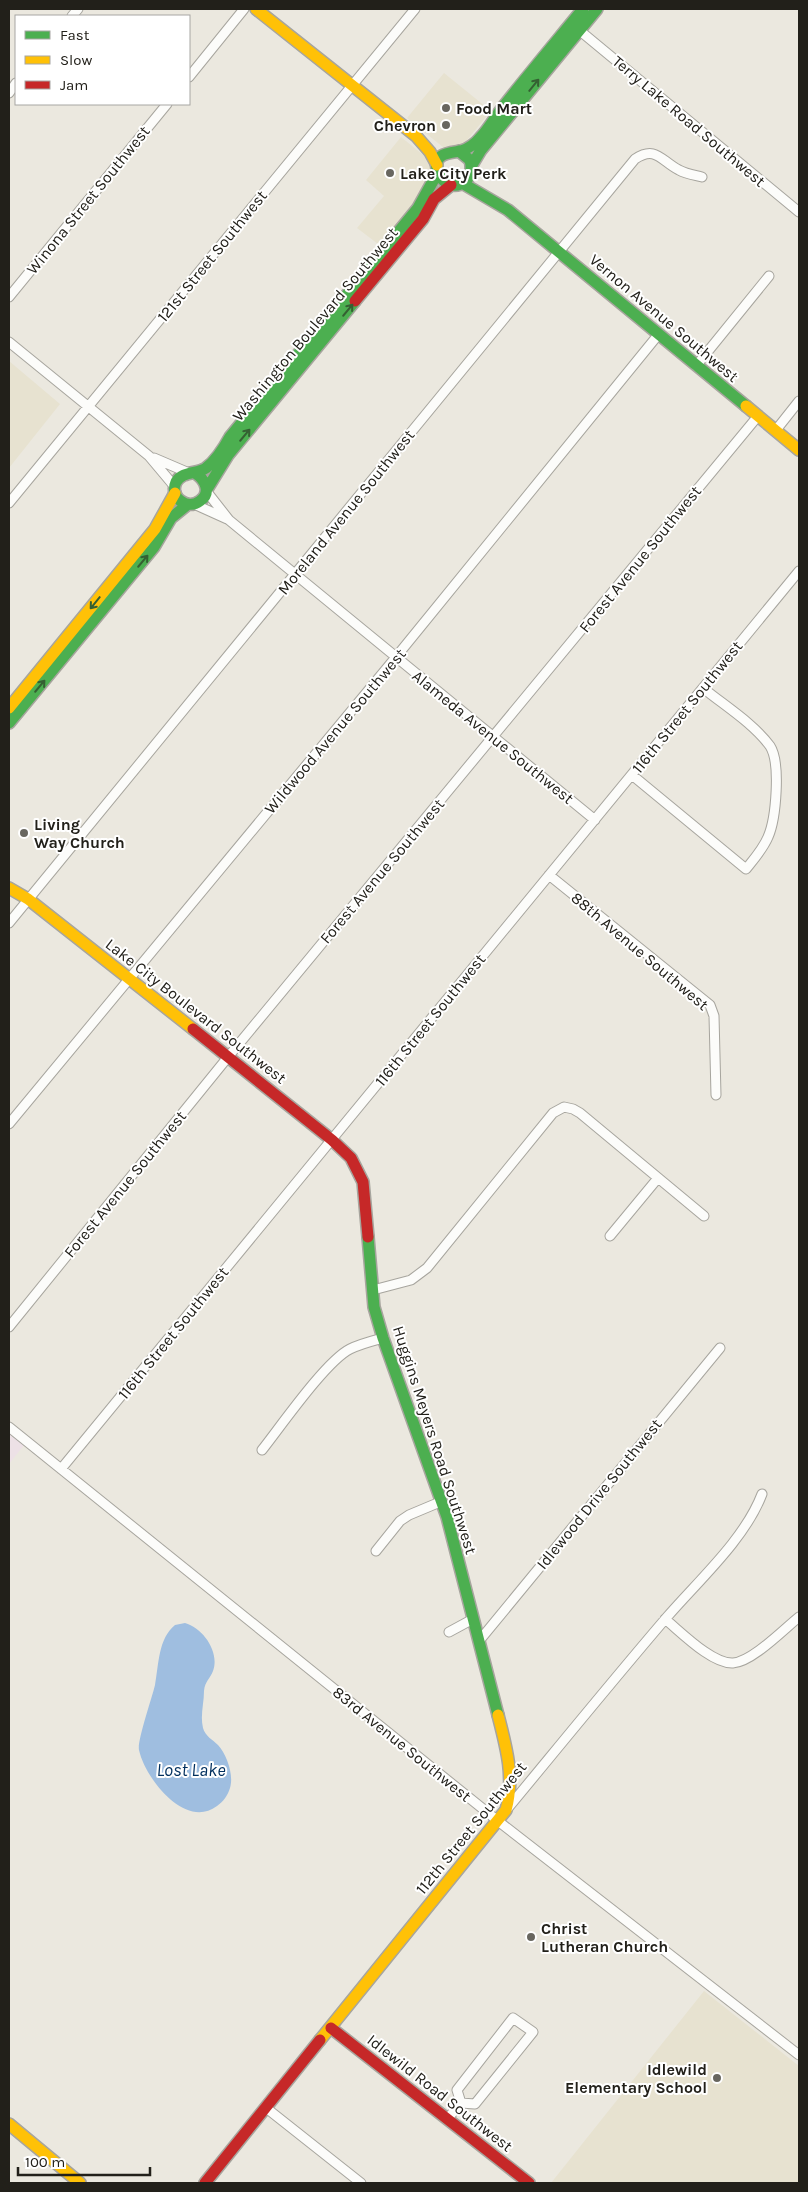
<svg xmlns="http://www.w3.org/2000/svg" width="808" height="2192" font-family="Karla,sans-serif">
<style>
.built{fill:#e7e2d0}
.industrial{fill:#ede1e6}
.water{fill:#9fbee0}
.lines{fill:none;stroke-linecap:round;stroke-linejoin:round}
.street-casing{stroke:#a7a59e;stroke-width:11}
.fast-casing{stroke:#a7a59e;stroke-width:14}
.slow-casing{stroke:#a7a59e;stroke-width:14}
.jam-casing{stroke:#a7a59e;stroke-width:14}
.street{stroke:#fcfcfa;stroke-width:9}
.fast{stroke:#4caf50;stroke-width:11}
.slow{stroke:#ffc107;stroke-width:11}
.jam{stroke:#c62828;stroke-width:11}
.oneway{stroke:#356032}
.poi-dot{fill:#68665f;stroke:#fff;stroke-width:2}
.labels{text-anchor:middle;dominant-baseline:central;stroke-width:4;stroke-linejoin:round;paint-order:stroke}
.poi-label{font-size:16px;font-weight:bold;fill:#22201a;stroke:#fff;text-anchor:start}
.street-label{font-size:16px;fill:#22201a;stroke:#fff}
.water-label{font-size:18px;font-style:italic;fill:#002f5e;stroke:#fff}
</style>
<rect width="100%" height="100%" fill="#ebe8df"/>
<path class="built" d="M444,73L491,111L454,156L407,118Z
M401,137L437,166L436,179L382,247L357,228L384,196L366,180Z
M9,361L60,404L9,468Z
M704,1991L799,2066V2183H551Z"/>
<path class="industrial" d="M9,1431L25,1444L9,1464Z"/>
<path class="water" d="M185,1623C203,1628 220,1652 213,1671C210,1679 205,1681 204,1691C204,1704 200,1715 203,1728C205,1736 213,1740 218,1745C227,1755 234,1775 230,1788C228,1795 223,1802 217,1806C185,1830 145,1778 139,1750C137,1741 152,1698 155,1685C159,1664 158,1639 175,1625Z"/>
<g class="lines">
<g class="street-casing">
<path id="street" d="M72,16L78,9
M579,30L799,212
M189,77L244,9
M9,93L16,83
M9,297L167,104
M9,342L149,456L175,487
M696,366L769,276
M776,430L799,401
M154,458L189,473
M207,492L229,520L595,820
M9,503L415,9
M196,505L227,519
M632,775L746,869C754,859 763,849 768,837C776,819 781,763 770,746C753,723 725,706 703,688
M549,875L710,1005L714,1016L716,1095
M9,923L635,159C656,145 661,161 679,170C686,174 694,175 702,177
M9,1124L396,657L658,335
M610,1236L658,1178
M373,1290L411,1280L427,1268L553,1113L564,1107L573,1109L580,1113L704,1216
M9,1327L228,1057L758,416
M9,1427L498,1821L799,2055
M262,1450C281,1426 326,1361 350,1349C360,1344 372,1341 383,1338
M61,1469L799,571
M376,1551L400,1521L409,1515L440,1502
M665,1619C681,1632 712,1664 733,1663C752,1662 784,1629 799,1617
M449,1632L473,1619
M479,1641L720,1348
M508,1808C561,1744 613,1680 667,1617C698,1581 745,1539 762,1494
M265,2107L361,2183
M448,2118L461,2103L475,2104L533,2032L513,2018L457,2090L461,2103"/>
</g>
<g class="fast-casing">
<path id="fast" d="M459,151L470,160C477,186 447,195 438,172C431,153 450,153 461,151C468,149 476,143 480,138C489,129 495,117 503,107C529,74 556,42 583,9
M472,165L481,150L597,9
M462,183L508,210L746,406
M195,473C205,479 212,493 200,501C187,511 169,497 176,482C182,471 197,474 206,468C217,460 224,448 230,437L418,208L438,172
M207,489L228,455L355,301
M9,723L154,547L171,518L187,505
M368,1237L374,1307L383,1338L447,1517L498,1715"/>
</g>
<g class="slow-casing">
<path id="slow" d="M256,9L416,136L430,152L437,165
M746,406L799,450
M9,708L155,529L175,493
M9,888L28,899L193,1029
M320,2040L506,1810C515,1778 506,1746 498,1715
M9,2124L80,2183"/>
</g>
<g class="jam-casing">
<path id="jam" d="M355,301L423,219L434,199L451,185
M193,1029L332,1140L351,1158L363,1182L368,1237
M331,2028L529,2183
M205,2183L320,2040"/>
</g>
<use href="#street" class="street"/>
<use href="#fast" class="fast"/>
<use href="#slow" class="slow"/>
<use href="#jam" class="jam"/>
</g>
<defs><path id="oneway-shaft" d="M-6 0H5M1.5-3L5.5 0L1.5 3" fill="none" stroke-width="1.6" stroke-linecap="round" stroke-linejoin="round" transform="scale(1.25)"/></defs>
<g class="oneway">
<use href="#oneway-shaft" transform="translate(534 85) rotate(-51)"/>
<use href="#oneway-shaft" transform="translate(348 310) rotate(-50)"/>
<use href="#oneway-shaft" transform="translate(245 435) rotate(-50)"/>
<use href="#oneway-shaft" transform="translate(143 561) rotate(-50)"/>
<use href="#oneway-shaft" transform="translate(95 603) rotate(129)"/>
<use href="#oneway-shaft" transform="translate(40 686) rotate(-50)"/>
</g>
<g class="poi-dot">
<circle cx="446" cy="108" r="5"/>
<circle cx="446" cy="125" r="5"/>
<circle cx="390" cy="173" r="5"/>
<circle cx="24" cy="833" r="5"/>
<circle cx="531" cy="1937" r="5"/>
<circle cx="717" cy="2078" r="5"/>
</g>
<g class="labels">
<g class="poi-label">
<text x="456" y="108">Food Mart</text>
<text x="436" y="125" text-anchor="end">Chevron</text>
<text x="400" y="173">Lake City Perk</text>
<text x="34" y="824">Living<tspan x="34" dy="18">Way Church</tspan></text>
<text x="541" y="1928">Christ<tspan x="541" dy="18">Lutheran Church</tspan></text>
<text x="707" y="2069" text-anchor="end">Idlewild<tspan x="707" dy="18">Elementary School</tspan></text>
</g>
<g class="street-label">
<text transform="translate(689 121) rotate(40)">Terry Lake Road Southwest</text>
<text transform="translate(88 200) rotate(-51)">Winona Street Southwest</text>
<text transform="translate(212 256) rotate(-51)">121st Street Southwest</text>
<text transform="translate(664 318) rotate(40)">Vernon Avenue Southwest</text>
<text transform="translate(315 324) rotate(-50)">Washington Boulevard Southwest</text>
<text transform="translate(346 512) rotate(-51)">Moreland Avenue Southwest</text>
<text transform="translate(640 559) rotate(-51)">Forest Avenue Southwest</text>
<text transform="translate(687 707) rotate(-51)">116th Street Southwest</text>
<text transform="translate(335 731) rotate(-50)">Wildwood Avenue Southwest</text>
<text transform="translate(493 737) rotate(39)">Alameda Avenue Southwest</text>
<text transform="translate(382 871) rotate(-50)">Forest Avenue Southwest</text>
<text transform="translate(640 951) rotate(40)">88th Avenue Southwest</text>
<text transform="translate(196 1011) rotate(38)">Lake City Boulevard Southwest</text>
<text transform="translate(430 1020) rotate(-51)">116th Street Southwest</text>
<text transform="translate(125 1184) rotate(-51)">Forest Avenue Southwest</text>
<text transform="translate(173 1333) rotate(-51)">116th Street Southwest</text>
<text transform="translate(435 1440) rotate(72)">Huggins Meyers Road Southwest</text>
<text transform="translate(599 1494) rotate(-51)">Idlewood Drive Southwest</text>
<text transform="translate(402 1744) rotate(39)">83rd Avenue Southwest</text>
<text transform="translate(471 1828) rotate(-51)">112th Street Southwest</text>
<text transform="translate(440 2093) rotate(38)">Idlewild Road Southwest</text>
</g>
<g class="water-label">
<text x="191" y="1770">Lost Lake</text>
</g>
</g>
<rect width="808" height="2192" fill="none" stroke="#22201a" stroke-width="20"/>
<rect x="15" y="15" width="175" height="90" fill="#ffffff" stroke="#a7a6a3"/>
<rect x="25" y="31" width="25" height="8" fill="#4caf50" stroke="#a7a6a3"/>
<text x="60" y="40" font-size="15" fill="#22201a">Fast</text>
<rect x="25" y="56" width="25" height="8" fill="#ffc107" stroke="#a7a6a3"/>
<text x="60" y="65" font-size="15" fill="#22201a">Slow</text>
<rect x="25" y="81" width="25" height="8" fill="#c62828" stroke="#a7a6a3"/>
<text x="60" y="90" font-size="15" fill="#22201a">Jam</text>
<path d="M18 2167v8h132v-8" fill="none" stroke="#22201a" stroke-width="2.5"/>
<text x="25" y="2167" font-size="15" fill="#22201a" stroke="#ffffff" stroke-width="4" paint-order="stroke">100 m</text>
</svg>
